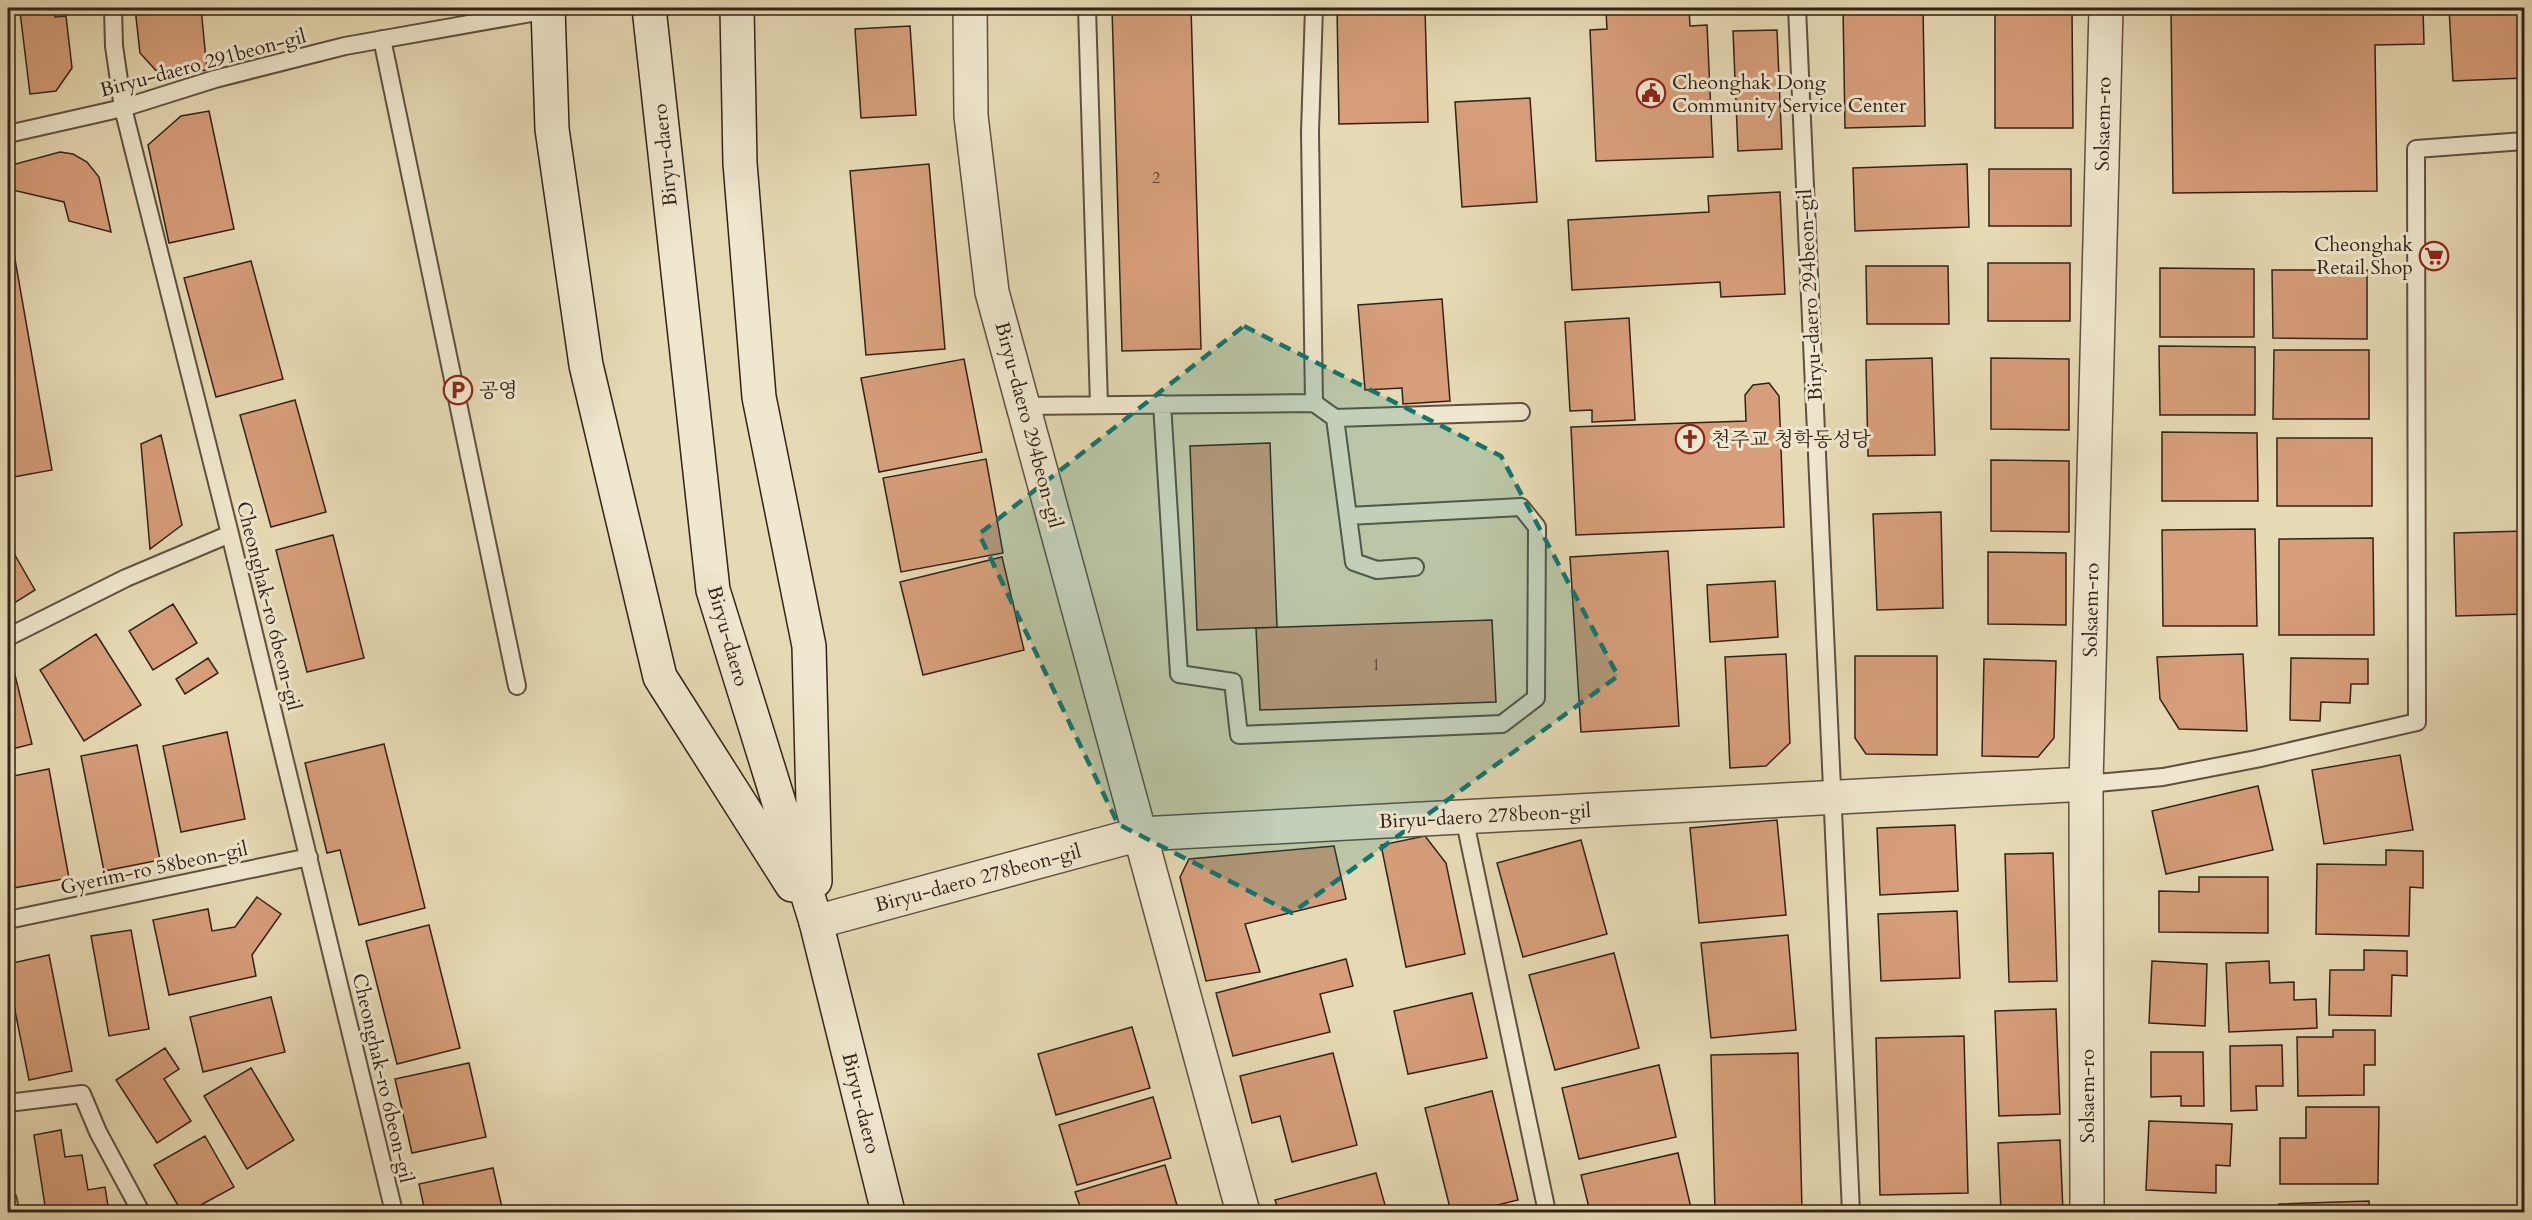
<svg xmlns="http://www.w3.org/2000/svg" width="2532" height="1220" font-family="Cardo,'Noto Serif KR',serif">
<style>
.building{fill:#d69e7a;stroke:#332219;stroke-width:1.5}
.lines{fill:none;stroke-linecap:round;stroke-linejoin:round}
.service-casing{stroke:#605040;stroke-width:20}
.minor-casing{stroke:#605040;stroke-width:36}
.secondary-casing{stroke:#332219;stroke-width:36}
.service{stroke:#efe7ce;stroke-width:16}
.minor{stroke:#efe7ce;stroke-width:33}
.secondary{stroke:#efe7ce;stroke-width:33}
.marked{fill:#0f766e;fill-opacity:0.2;stroke:#0f766e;stroke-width:4.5;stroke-dasharray:12 8;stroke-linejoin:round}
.labels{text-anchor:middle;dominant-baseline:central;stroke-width:6;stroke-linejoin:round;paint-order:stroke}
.number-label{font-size:16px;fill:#5c4131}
.street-label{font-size:20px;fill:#332219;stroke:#efe7ce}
.poi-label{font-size:20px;fill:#332219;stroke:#efe7ce;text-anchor:start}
</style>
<rect width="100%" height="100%" fill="#e6dab4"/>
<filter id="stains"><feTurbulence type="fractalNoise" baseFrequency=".00333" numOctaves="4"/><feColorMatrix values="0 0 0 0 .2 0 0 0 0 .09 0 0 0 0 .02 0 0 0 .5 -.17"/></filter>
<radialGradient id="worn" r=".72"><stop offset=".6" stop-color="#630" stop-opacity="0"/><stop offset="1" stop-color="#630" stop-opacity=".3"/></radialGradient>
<path class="building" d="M54,8L55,17L66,16L72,68L56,91L30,94L20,12Z
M135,8H201L207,70L160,75L140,53Z
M844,8H920L921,11L844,14Z
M1112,8H1191L1201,349L1122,351Z
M1337,8H1425L1428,122L1339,124Z
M1689,8L1690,26L1707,25L1713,157L1596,161L1590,30L1607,29L1606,11Z
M1732,8H1776V9L1733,11Z
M1843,8H1923L1925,126L1845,128Z
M1995,8H2072L2073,128H1995Z
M2171,8H2423L2424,44L2375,45L2377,191L2173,193Z
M2449,8H2520L2523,78L2453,81Z
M910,26L916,115L861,118L855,29Z
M1777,30L1782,149L1738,151L1733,31Z
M1530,98L1537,202L1462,207L1455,102Z
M209,111L234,229L169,243L148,145L181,116Z
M60,152L73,154L87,162L99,177L111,232L69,221L64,202L8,189V166Z
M929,164L945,349L866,355L850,171Z
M1967,164L1969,227L1855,231L1853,168Z
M1989,169H2071V226H1989Z
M1780,192L1785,294L1721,297L1720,282L1572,290L1568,220L1709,212L1708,196Z
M13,248L52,470L8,478V249Z
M251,261L283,379L216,397L184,278Z
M1988,263H2070V321H1988Z
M1866,266H1948L1949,324H1867Z
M2160,268L2254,269V337H2160Z
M2272,270H2367V339L2273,338Z
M1442,299L1450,401L1403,404L1402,388L1365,390L1358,305Z
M1629,318L1635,420L1592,422V410L1570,411L1565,322Z
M2159,346L2255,347V415H2160Z
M2274,350H2369V419H2273Z
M1932,358L1935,455L1868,456L1866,360Z
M1991,358L2069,359V430L1991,429Z
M964,359L982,452L879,472L861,378Z
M1769,383L1779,396L1784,527L1576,535L1571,427L1746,421L1745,395L1753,385Z
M295,400L326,512L271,527L240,415Z
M2162,432L2257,433L2258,501H2162Z
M161,435L182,525L150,549L141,444Z
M2277,438H2372V506H2277Z
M1270,443L1277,627L1197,630L1190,446Z
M986,459L1003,553L901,572L883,478Z
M1991,460L2069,461V532L1991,531Z
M1941,512L1943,608L1877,610L1873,514Z
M2255,529L2257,626H2163L2162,530Z
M2524,531V614L2456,616L2454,533Z
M333,535L364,658L307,672L276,550Z
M2373,538L2374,635H2279V539Z
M8,543L35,590L8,607Z
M1668,551L1679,726L1581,732L1570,557Z
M1988,552L2066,553V625L1988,624Z
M1002,557L1024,650L923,675L900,582Z
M1775,581L1778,637L1710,642L1707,585Z
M173,604L197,643L153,670L129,631Z
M1492,620L1496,702L1260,710L1256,628Z
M96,634L141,705L84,741L40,670Z
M8,654L10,655L32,744L8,750Z
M1786,654L1790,743L1766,766L1730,768L1725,657Z
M2243,654L2247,731L2179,729L2160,699L2157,657Z
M1855,656H1937V755L1866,754L1855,738Z
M208,658L218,673L185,694L176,679Z
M2291,658L2368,659V684H2351L2350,703L2321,702L2320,721L2290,720Z
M1984,659L2056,661L2054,738L2038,757L1982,756Z
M2520,665H2524V770H2523Z
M227,732L245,819L181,832L163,746Z
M384,744L425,908L359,925L340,850L327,853L305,763Z
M137,745L160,860L104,871L81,756Z
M2400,755L2413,830L2324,844L2312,770Z
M49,769L69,878L8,889V777Z
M2258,786L2273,850L2166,874L2152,811Z
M1777,820L1786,915L1699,923L1690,828Z
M1955,825L1958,891L1880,895L1877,828Z
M1425,836L1446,863L1465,954L1406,967L1381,845Z
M1581,840L1607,934L1523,957L1497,863Z
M1334,846L1346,899L1245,924L1260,972L1206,981L1180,877L1189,859Z
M2386,850L2423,851V888L2410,887L2409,936L2316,934L2317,864L2386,865Z
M2053,853L2057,981L2009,982L2005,854Z
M2199,877H2268V933L2159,932V891L2199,892Z
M257,897L281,914L252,955L256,976L169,995L153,920L208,909L212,931L235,927Z
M1957,911L1960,978L1881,981L1878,914Z
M429,925L460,1048L397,1064L366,941Z
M131,930L149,1029L109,1036L91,936Z
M1788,935L1796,1030L1711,1038L1701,943Z
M2364,950L2407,951V976L2392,975L2391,1016L2329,1015L2330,970H2364Z
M1614,953L1639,1048L1555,1070L1529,975Z
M49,955L72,1071L29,1080L8,976V964Z
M1346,959L1353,986L1320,994L1330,1032L1233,1056L1216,993Z
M2152,961L2207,964L2205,1026L2149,1023Z
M2269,961L2270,983L2294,982V1000L2316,999L2317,1028L2229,1032L2226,963Z
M1472,993L1487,1058L1408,1074L1394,1011Z
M271,997L285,1052L203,1072L190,1017Z
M2056,1009L2060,1114L1999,1116L1995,1011Z
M1132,1027L1150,1088L1056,1115L1038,1054Z
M2333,1030H2375V1065H2364V1095L2298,1096L2297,1037H2333Z
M1964,1036L1968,1193L1880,1195L1876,1038Z
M2282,1045L2283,1086H2256L2257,1110L2231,1111L2230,1046Z
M165,1048L179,1069L164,1079L191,1121L157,1143L116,1080Z
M2151,1052H2203L2204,1106H2181V1096L2151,1097Z
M1333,1053L1357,1145L1292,1162L1280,1116L1252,1123L1240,1076Z
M1798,1053L1802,1210L1715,1212L1711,1055Z
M469,1063L486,1137L412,1153L395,1079Z
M1659,1065L1676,1137L1579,1159L1562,1088Z
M251,1068L294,1140L247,1169L204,1096Z
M1492,1091L1518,1200L1469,1212H1451L1425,1108Z
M1153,1097L1171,1158L1077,1185L1059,1125Z
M2306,1107H2379L2378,1184H2280V1138H2306Z
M2149,1121L2232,1124L2230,1166L2216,1165V1193L2146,1190Z
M61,1130L65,1157L82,1155L88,1190L105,1187L109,1212H46L34,1135Z
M205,1136L234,1187L188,1212H182L154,1165Z
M2060,1140L2063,1212H2001L1998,1143Z
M1678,1153L1692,1212H1590L1581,1175Z
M1165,1165L1179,1212H1082L1075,1192Z
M493,1168L503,1212H425L419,1184Z
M1376,1173L1387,1212H1279L1275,1200Z
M2369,1201L2370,1212H2279V1204Z"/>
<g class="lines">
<g class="service-casing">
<path id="service" d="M113,8L114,46L123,108L230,534L394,1212
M1087,8L1099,405
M1314,8L1310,132L1314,403L1335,418L1521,412
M1797,8L1851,1212
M382,39L517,686
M8,134L123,108L215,79L345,46L548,10L545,9
M1162,404L1179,674L1233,682L1239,735L1502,724L1536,698L1537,527L1521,507L1348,516
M1023,406L1314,403
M1335,418L1354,562L1377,570L1415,567
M8,637L126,578L230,534
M2086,784L2163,777L2256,759L2417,722L2416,149L2524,141
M1464,817L1547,1212
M8,920L309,857
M8,1103L82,1094L98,1132L141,1212
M8,1200L10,1212"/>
</g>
<g class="minor-casing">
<path id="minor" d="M970,8L971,116L992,292L1243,1212
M816,922L1140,834L2086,784
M2087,1212L2086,784L2106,8"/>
</g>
<g class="secondary-casing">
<path id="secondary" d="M548,8L552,129L586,365L660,677L792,885
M649,8L713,590L816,922L888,1212
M737,8L740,163L759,397L809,646L815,881"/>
</g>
<use href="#service" class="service"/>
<use href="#minor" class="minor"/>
<use href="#secondary" class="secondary"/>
</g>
<path class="marked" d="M1244,326L1501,456L1618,676L1292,913L1118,824L979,534Z"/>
<defs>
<g id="civic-ring" transform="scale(1.5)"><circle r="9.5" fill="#efe7ce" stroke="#8f2418" stroke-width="1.5"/><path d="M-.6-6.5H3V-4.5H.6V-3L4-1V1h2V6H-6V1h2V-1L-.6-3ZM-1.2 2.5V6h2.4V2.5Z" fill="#8f2418"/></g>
<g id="supermarket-ring" transform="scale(1.5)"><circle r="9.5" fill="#efe7ce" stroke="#8f2418" stroke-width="1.5"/><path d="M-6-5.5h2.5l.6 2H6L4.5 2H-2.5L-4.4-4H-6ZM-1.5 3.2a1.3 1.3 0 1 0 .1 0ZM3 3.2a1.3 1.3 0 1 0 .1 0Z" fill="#8f2418"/></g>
<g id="parking-ring" transform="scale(1.5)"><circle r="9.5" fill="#efe7ce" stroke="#8f2418" stroke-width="1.5"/><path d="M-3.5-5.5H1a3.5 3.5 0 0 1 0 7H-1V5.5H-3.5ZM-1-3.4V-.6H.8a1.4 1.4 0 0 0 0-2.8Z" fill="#8f2418"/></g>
<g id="church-ring" transform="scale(1.5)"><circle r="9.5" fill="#efe7ce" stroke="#8f2418" stroke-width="1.5"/><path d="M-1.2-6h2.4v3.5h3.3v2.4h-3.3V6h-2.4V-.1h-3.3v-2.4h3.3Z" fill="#8f2418"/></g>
</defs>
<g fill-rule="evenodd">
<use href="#civic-ring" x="1651" y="93"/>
<use href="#supermarket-ring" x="2434" y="256"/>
<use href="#parking-ring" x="458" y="390"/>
<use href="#church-ring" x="1690" y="439"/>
</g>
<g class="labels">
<g class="number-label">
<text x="1156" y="178">2</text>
<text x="1376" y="665">1</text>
</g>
<g class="street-label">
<text transform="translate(203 63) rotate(-15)">Biryu-daero 291beon-gil</text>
<text transform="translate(2103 124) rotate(-89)">Solsaem-ro</text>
<text transform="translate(665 155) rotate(-96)">Biryu-daero</text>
<text transform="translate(1810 295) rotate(-93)">Biryu-daero 294beon-gil</text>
<text transform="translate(1029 425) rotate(75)">Biryu-daero 294beon-gil</text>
<text transform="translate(269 606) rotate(76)">Cheonghak-ro 6beon-gil</text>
<text transform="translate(2091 610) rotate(-89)">Solsaem-ro</text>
<text transform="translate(728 636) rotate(74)">Biryu-daero</text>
<text transform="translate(1485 816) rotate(-3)">Biryu-daero 278beon-gil</text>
<text transform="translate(154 868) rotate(-12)">Gyerim-ro 58beon-gil</text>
<text transform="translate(978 878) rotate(-15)">Biryu-daero 278beon-gil</text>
<text transform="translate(383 1078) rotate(77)">Cheonghak-ro 6beon-gil</text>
<text transform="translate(2087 1096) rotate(-90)">Solsaem-ro</text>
<text transform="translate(861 1103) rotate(76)">Biryu-daero</text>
</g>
<g class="poi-label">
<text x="1672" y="82">Cheonghak Dong<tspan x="1672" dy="23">Community Service Center</tspan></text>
<text x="2413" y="244" text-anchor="end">Cheonghak<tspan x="2413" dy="23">Retail Shop</tspan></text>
<text x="479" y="390">공영</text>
<text x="1711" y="439">천주교 청학동성당</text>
</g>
</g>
<rect width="2532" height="1220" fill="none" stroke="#e6dab4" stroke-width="30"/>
<rect x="9" y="9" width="2514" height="1202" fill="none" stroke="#332219" stroke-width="3"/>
<rect x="15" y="15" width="2502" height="1190" fill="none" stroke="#332219" stroke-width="1.5"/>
<rect width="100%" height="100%" filter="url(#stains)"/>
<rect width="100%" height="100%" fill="url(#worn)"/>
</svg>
